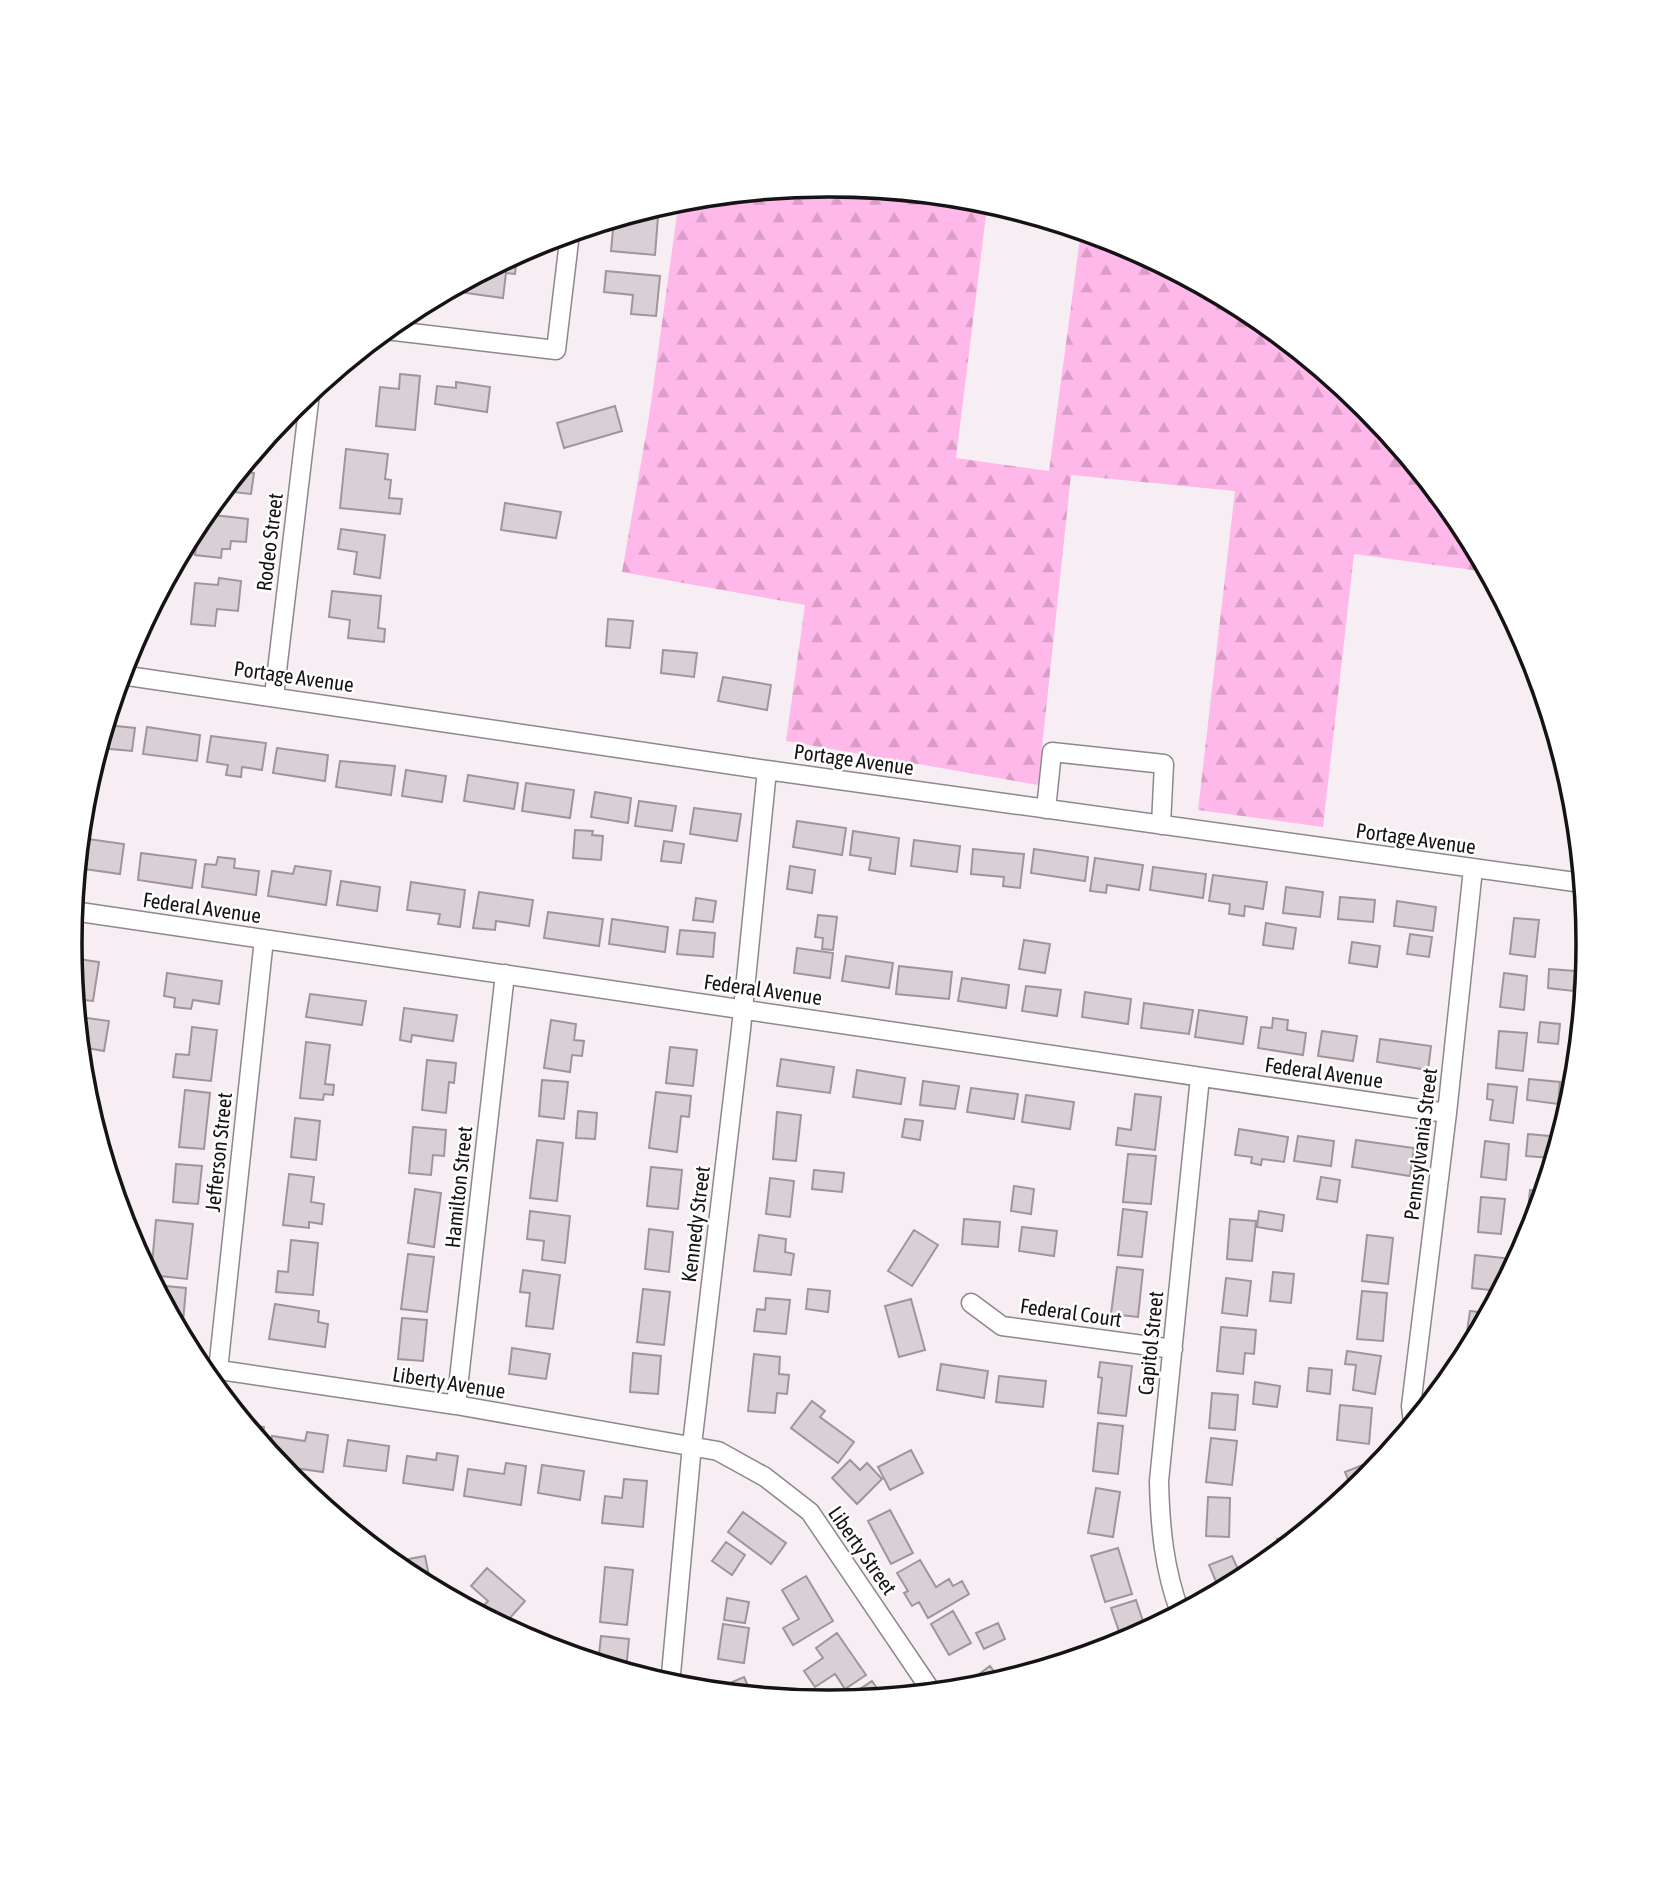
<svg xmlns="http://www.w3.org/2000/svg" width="1658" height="1887" font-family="'Asap Condensed',sans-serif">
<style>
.forest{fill:url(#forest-firs)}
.building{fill:#d8d0d5;stroke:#9e969c;stroke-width:2}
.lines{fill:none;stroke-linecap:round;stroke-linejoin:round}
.minor-casing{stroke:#8e878c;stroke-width:21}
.minor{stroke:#fff;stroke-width:18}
.labels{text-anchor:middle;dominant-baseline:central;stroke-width:5;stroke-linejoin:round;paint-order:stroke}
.street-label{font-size:21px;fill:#161315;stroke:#fff}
.rim{fill:none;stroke:#161315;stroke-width:3.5}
</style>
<defs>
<pattern id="forest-firs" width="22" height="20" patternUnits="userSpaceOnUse" patternTransform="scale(1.75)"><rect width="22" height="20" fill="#ffb8ea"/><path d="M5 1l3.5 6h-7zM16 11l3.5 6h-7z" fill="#da9dc8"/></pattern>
</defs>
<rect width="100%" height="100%" fill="#f7eef4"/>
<path class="forest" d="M829,185L977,199L1062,225L986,215L956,458L1049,471L1081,231L1120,242L1251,313L1366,407L1460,522L1487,572L1354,554L1323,827L1198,810L1235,491L1071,475L1038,785L786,741L805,605L622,572L649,417L679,200Z"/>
<path class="building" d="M636,213V215L658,217L655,255L611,251L614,219Z
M517,254L515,274L506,273L503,298L466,293L467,280Z
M606,271L660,276L656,316L631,314L633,295L604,292Z
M400,374L420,376L415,430L376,426L380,387L399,389Z
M456,382L490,387L487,412L435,404L437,386L456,388Z
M615,406L622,431L564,448L557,423Z
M346,449L388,454L385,479L391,480L389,498L402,499L400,514L340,508Z
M249,459L248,472L254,473L251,494L224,491Z
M505,503L561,512L556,538L501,530Z
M205,514L248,519L246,542L231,541L230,549H222L221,558L195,555L199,520Z
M341,529L385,535L380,578L354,574L357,552L338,549Z
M219,578L241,581L238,611L217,609L215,626L191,624L195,583L218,585Z
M332,591L381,596L378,628L385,629L384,642L348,638L350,620L329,617Z
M608,619L633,621L630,648L606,646Z
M663,650L697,653L694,677L661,673Z
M723,677L771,685L767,710L718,701Z
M106,725L135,728L132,751L99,748Z
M147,727L200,735L197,761L143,754Z
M211,736L266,743L262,770L242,767L241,777L226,775L228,765L207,762Z
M277,748L328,755L325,781L273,773Z
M340,761L395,766L391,795L336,787Z
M406,770L446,776L442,802L402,796Z
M468,775L518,783L514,809L464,801Z
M526,783L574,790L570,818L522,811Z
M595,792L631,798L628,823L591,817Z
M639,801L676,806L672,831L635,826Z
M694,808L741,814L737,841L690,834Z
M797,821L846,828L842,855L793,847Z
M575,830L593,831L592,835L603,836L601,860L573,858Z
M853,831L899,838L895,874L869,870L871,858L850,855Z
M81,838L124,844L120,874L77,868Z
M914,840L960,846L957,872L911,866Z
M664,841L684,844L681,863L661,861Z
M973,849L1024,854L1020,888L1003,886L1004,877L971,874Z
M1034,849L1088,857L1085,881L1031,873Z
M141,853L196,860L192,888L138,880Z
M218,857L235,859L234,868L259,871L256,895L202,887L205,864L216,865Z
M1095,858L1143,865L1139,890L1107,885L1106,893L1090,891Z
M295,866L331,871L326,905L268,896L272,871L293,874Z
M790,866L815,870L812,893L787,889Z
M1153,867L1206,874L1203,898L1150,890Z
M1213,875L1267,882L1263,909L1245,906L1244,916L1229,914L1230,904L1209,901Z
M341,881L380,887L377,911L337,905Z
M411,882L465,890L460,927L438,924L440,914L407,910Z
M1286,887L1323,892L1320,917L1283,913Z
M479,892L533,900L529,926L496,921L495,930L473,928Z
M1340,897L1375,900L1373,922L1338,919Z
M696,898L716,901L713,922L693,920Z
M1397,901L1436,907L1433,931L1394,926Z
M548,912L603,919L599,946L544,938Z
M818,915L837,917L833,950L822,949L823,938L815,937Z
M1514,918L1539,920L1535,957L1510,954Z
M612,919L668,927L665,952L609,944Z
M1266,923L1296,928L1293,949L1263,945Z
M680,930L715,933L713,957L677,954Z
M1410,934L1432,937L1429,957L1407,954Z
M1024,940L1050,944L1045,973L1019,969Z
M1352,942L1380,946L1377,967L1349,963Z
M797,948L833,953L830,978L794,973Z
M846,956L893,963L889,988L842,981Z
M72,958L99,962L93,1001L75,999Z
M899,966L952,972L949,999L896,994Z
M1549,969L1575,971L1573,991L1548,988Z
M167,973L222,981L219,1004L193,1000L191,1009L174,1007L175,998L164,996Z
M1504,973L1527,976L1524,1010L1500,1007Z
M962,978L1009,985L1006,1008L958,1001Z
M1026,986L1061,990L1057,1016L1022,1011Z
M1085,992L1131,999L1128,1024L1082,1017Z
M310,994L366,1001L362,1025L306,1017Z
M1144,1003L1193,1010L1189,1034L1141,1028Z
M404,1008L457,1015L453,1041L412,1035L411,1042L400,1040Z
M1199,1010L1247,1017L1243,1044L1195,1037Z
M80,1017L109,1021L104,1051L81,1047L80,1050L78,1030Z
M1273,1018L1288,1020L1287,1030L1306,1033L1303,1055L1258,1048L1261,1027L1272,1028Z
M551,1020L576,1024L574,1040L584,1041L582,1056L572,1055L570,1072L544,1068Z
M1540,1022L1560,1024L1558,1044L1538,1042Z
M192,1027L217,1030L211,1081L173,1077L176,1054L189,1055Z
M1322,1031L1357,1036L1353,1061L1318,1056Z
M1499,1031L1527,1033L1523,1071L1496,1068Z
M1380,1039L1431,1046L1428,1070L1377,1062Z
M306,1042L330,1045L325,1084L334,1085L333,1095L324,1094L323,1100L300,1098Z
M670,1047L697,1050L693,1086L666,1083Z
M781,1059L834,1067L830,1093L777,1086Z
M427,1060L456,1063L454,1083L449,1082L446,1113L422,1110Z
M857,1070L905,1078L901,1104L853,1097Z
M83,1076L93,1077L90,1108L85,1091Z
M1529,1079L1560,1082L1558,1104L1527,1100Z
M542,1080L568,1082L564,1119L539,1116Z
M923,1081L959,1086L955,1109L920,1105Z
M1488,1084L1517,1087L1513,1123L1490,1120L1493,1100L1487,1099Z
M971,1088L1018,1094L1014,1119L967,1112Z
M185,1090L210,1093L204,1149L179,1147Z
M656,1092L691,1096L689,1117L681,1116L677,1152L649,1148Z
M1135,1094L1161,1097L1155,1150L1116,1145L1118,1128L1131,1130Z
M1026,1095L1074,1102L1070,1129L1022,1122Z
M578,1111L597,1113L595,1139L576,1138Z
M777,1112L801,1115L796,1161L773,1159Z
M295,1118L320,1121L316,1160L291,1157Z
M905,1119L923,1121L920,1140L902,1137Z
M413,1127L446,1130L444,1156L433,1155L431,1175L409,1173Z
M1239,1129L1288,1137L1284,1162L1262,1159L1261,1165L1251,1163L1252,1157L1235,1155Z
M1528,1134L1560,1137L1555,1151L1553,1150L1552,1158L1526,1156Z
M1298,1136L1334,1141L1331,1166L1294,1161Z
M537,1140L563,1143L557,1201L530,1198Z
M1356,1140L1414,1148L1410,1176L1352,1167Z
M1485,1141L1509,1144L1506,1180L1481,1177Z
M1128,1154L1156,1156L1151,1204L1123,1202Z
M176,1164L202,1166L198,1204L173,1202Z
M651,1167L682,1170L678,1209L647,1206Z
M814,1170L844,1173L842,1192L812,1189Z
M289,1174L314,1177L311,1202L324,1204L322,1224L309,1222V1228L283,1225Z
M1321,1177L1340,1180L1337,1202L1317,1199Z
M770,1178L794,1181L790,1217L766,1214Z
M1014,1186L1034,1189L1031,1214L1011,1211Z
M415,1189L441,1193L434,1247L408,1243Z
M1530,1190L1543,1191L1537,1212L1528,1211Z
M1481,1197L1505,1199L1501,1234L1478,1232Z
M1123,1209L1147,1212L1142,1257L1118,1255Z
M530,1211L570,1216L565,1263L542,1260L544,1241L527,1239Z
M1259,1211L1284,1215L1282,1231L1257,1227Z
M964,1219L1000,1222L998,1247L962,1244Z
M1230,1219L1256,1221L1252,1261L1227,1259Z
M156,1220L193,1224L187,1279L151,1275Z
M1022,1227L1057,1231L1054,1256L1019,1251Z
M649,1229L673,1232L669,1272L645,1269Z
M914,1230L938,1245L912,1286L888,1271Z
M759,1235L786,1239L785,1252L794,1254L791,1275L754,1271Z
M1367,1235L1393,1238L1388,1284L1362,1281Z
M291,1240L318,1243L313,1295L276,1292L278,1271L288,1272Z
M408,1254L434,1257L427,1312L401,1309Z
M1475,1255L1514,1259L1507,1277L1500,1276L1499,1291L1472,1288Z
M1117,1267L1143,1270L1138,1317L1111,1314Z
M523,1270L560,1275L553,1329L526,1326L530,1293L520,1292Z
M1273,1272L1294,1274L1291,1303L1270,1301Z
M1226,1278L1251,1281L1247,1316L1222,1313Z
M155,1285L186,1288L183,1322L174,1321Z
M643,1289L670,1292L664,1345L637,1342Z
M808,1289L830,1291L828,1312L806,1309Z
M1362,1291L1387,1293L1383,1341L1357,1339Z
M766,1298L790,1300L786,1334L754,1331L757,1309L765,1310Z
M911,1299L925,1350L899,1357L885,1306Z
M275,1304L319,1311L318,1322L328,1324L325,1347L269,1339Z
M1470,1311L1488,1313L1470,1347L1465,1346Z
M402,1318L427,1320L423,1361L398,1359Z
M1221,1327L1256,1330L1254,1354L1245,1353L1243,1374L1217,1371Z
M512,1348L550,1354L546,1379L509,1374Z
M1347,1351L1381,1356L1375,1394L1353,1390L1356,1365L1345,1364Z
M633,1353L661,1356L658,1394L630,1392Z
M754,1354L780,1357L779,1374L789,1375L787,1394L777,1393L775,1413L748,1411Z
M1100,1362L1132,1366L1126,1416L1098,1413L1102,1378L1098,1377Z
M941,1364L988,1371L984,1398L937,1390Z
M1309,1368L1332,1370L1330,1394L1307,1391Z
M999,1376L1046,1381L1043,1407L996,1402Z
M1255,1382L1280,1386L1277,1407L1253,1404Z
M1212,1393L1238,1395L1235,1430L1209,1428Z
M812,1401L825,1411L820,1417L854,1442L838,1463L791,1428Z
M1340,1405L1372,1408L1369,1444L1337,1440Z
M1098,1423L1123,1426L1118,1474L1093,1471Z
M246,1424L264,1427L262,1443Z
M307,1432L328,1435L323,1472L280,1466L269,1452L272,1436L305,1441Z
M1211,1438L1237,1441L1232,1485L1206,1482Z
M348,1440L389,1446L386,1471L344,1466Z
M911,1450L923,1473L890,1490L878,1467Z
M437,1453L458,1456L453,1490L403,1483L407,1456L436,1460Z
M850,1460L860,1470L867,1463L882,1479L857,1504L832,1478Z
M1370,1462L1374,1470L1353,1491L1345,1472Z
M506,1463L526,1466L521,1505L464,1496L468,1469L504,1474Z
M542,1465L584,1471L580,1500L538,1493Z
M624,1479L647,1481L643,1527L602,1523L605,1496L622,1498Z
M1096,1488L1120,1492L1113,1537L1088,1533Z
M1208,1497L1230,1498L1229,1537L1206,1536Z
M890,1510L913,1553L891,1564L868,1521Z
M743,1512L786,1543L771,1564L728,1532Z
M1299,1534V1535L1279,1551L1277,1539Z
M726,1542L745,1555L732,1575L712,1561Z
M1118,1548L1132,1594L1105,1602L1091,1556Z
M425,1556L430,1581L423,1583L407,1574L392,1562Z
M1232,1556L1241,1576L1248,1573L1249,1576L1220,1591L1209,1565Z
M920,1560L936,1587L949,1579L953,1586L962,1581L969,1594L928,1618L919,1602L912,1606L904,1593L908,1591L897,1573Z
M605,1567L633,1570L627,1625L600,1622Z
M487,1568L525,1601L503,1626L479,1611L488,1601L471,1586Z
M806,1576L833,1621L793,1645L783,1628L799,1619L782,1590Z
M727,1598L749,1602L745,1623L724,1620Z
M1136,1600L1146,1630L1123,1643L1111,1608Z
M953,1611L971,1643L949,1655L931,1624Z
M998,1623L1005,1639L984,1649L976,1633Z
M723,1624L749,1628L744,1663L718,1659Z
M837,1633L866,1675L845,1689L835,1674L815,1687L804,1671L823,1658L816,1648Z
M601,1636L629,1639L626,1671L598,1663Z
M990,1666L1001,1681L975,1688L970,1681Z
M744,1677L752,1695L720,1692L718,1688Z
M872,1681L883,1697L855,1700L851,1695Z"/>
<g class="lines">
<g class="minor-casing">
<path id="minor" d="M386,330L556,350L570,233
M121,675L767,770L1582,883
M274,696L310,393
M1046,809L1052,752L1164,764L1161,825
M73,911L1447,1113
M971,1303L1002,1326L1173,1349
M199,1367L456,1405L718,1451L765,1477L810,1512L932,1692
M218,1370L264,939
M456,1405L505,974
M1413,1423L1411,1406L1447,1113L1473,869
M1180,1612C1164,1570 1160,1526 1159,1481L1200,1077
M670,1685L692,1445L741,1029L767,770"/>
</g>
<use href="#minor" class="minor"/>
</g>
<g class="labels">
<g class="street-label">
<text transform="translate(269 542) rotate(-83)">Rodeo Street</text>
<text transform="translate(294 676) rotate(8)">Portage Avenue</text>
<text transform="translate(854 759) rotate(8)">Portage Avenue</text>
<text transform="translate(1416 838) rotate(8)">Portage Avenue</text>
<text transform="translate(202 907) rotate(8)">Federal Avenue</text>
<text transform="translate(763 989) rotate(8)">Federal Avenue</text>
<text transform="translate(1324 1072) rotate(8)">Federal Avenue</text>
<text transform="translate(1420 1144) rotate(-83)">Pennsylvania Street</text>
<text transform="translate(218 1152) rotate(-84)">Jefferson Street</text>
<text transform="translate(458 1187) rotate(-84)">Hamilton Street</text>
<text transform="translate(695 1224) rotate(-83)">Kennedy Street</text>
<text transform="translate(1071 1312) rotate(8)">Federal Court</text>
<text transform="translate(1150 1343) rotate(-84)">Capitol Street</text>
<text transform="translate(449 1382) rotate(9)">Liberty Avenue</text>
<text transform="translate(863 1550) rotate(55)">Liberty Street</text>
</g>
</g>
<path d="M0 0H1658V1887H0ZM828 197H830A746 746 0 0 1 1576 943V944A746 746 0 0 1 830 1690H828A746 746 0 0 1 82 944V943A746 746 0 0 1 828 197Z" fill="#fff" fill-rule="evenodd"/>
<path class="rim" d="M828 197H830A746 746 0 0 1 1576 943V944A746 746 0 0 1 830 1690H828A746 746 0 0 1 82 944V943A746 746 0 0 1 828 197Z"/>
</svg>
